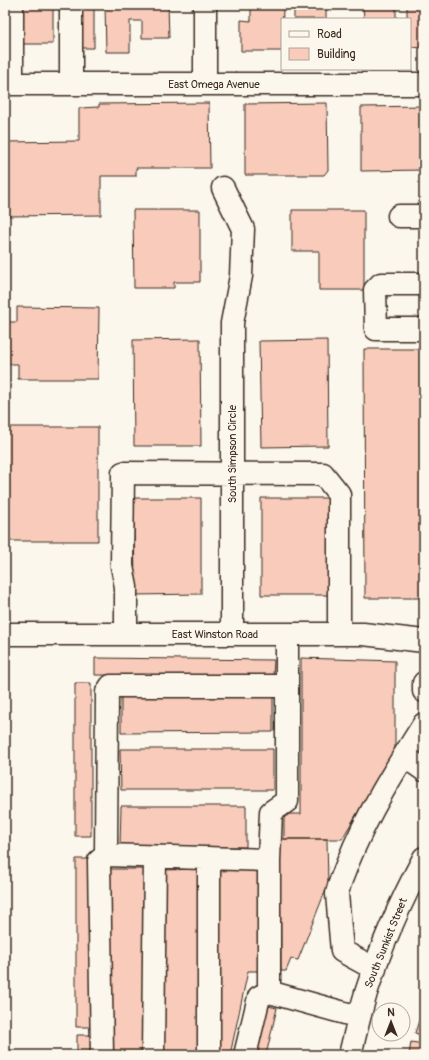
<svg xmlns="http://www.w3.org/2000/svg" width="429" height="1060" font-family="Pangolin,sans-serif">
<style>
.building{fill:#f8cbbb;stroke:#3b2a1e}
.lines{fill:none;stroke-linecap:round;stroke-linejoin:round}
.minor-casing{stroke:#3b2a1e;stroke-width:25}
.minor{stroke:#fbf7ec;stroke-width:22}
.labels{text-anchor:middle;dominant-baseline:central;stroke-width:4;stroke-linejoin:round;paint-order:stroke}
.street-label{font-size:11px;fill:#3b2a1e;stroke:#fbf7ec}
</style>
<rect width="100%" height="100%" fill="#fbf7ec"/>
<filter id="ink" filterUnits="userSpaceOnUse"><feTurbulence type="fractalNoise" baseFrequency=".025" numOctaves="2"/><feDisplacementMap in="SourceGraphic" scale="8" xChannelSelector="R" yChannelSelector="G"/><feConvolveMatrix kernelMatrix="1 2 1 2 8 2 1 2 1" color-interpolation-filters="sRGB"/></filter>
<g filter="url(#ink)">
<path class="building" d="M22,5H53V44H22Z
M78,5H94V48H78Z
M105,5H168L169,38H142V21H130V52H106Z
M251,5H283L282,51H241V20L251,21Z
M294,5H326V19H294Z
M363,5H396V19H364Z
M407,5H424V48L410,47V19H407Z
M209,103L210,168H136V176H101V215L5,216V142L79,141V108L99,107V104Z
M327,103L328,170L324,175H245V104Z
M424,106V170L361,171V107Z
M133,210H200V282H174V288H134Z
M292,210H364V290H319V251H292Z
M17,307L99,308L98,379H18V364H5V322H17Z
M200,339L201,446H134L133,340Z
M327,340L328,446L261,447L259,341Z
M364,349H424V598H365Z
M5,427H98V541H5Z
M134,498H201V594L135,595Z
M261,498H328V595H261Z
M95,658L274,660L273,676L95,675Z
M301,658L395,661V749L342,839H284V814H301Z
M75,683H91V836H75Z
M121,692H273V732L121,733Z
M120,749H273V790H121Z
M121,806H246V847H120Z
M280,839H327L328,884L298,960L291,959L286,971H281Z
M76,859H90L91,1027H76Z
M106,869H146L147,1055H106Z
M203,869V1055H162V870Z
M219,869H258V971H248L230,1055H219Z
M264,1005L277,1008L266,1055H253Z
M424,1005V1036L415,1033Z
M77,1035H91V1055H77Z
M411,1042L424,1044V1055H409Z"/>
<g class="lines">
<g class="minor-casing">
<path id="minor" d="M12,5V84
M71,5V84
M205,5V84
M5,84H424
M223,188L243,229L241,276L232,323V634
M399,216H424
M424,284H381L375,290L376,329H424
M5,634H363L424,641
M126,634V587L122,566L123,473L323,474L339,494V634
M287,634V686
M424,683V691
M404,756L424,770
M106,855L107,692L111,686H287V801L271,812L269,860
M375,969L342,951L337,894C339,883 344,873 348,862C367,814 396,768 424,724
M102,1055L99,861L106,855L269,860V992
M153,1055L155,857
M209,1055V858
M245,1055L259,997L269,992L359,1017
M350,1055C355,1034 360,1013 366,993C381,946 401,901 424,858"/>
</g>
<use href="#minor" class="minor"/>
</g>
</g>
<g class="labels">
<g class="street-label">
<text x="214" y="84">East Omega Avenue</text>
<text transform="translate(232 454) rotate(-90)">South Simpson Circle</text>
<text x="215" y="634">East Winston Road</text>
<text transform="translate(386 943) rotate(-68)">South Sunkist Street</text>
</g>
</g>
<rect width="429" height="1060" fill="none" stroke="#fbf7ec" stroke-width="20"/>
<rect x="10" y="10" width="409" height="1040" fill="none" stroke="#3b2a1e" stroke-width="1.5" filter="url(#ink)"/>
<rect x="281" y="18" width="130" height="52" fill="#fbf7ec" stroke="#aea59a"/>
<rect x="289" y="31" width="20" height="6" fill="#fbf7ec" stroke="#aea59a"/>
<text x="317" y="38" font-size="12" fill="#3b2a1e">Road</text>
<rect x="289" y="48" width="20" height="12" fill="#f8cbbb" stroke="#aea59a"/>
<text x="317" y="58" font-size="12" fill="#3b2a1e">Building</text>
<g transform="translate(391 1022)"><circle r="19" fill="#fbf7ec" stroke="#aea59a"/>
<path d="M0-3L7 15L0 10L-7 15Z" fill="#3b2a1e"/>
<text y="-6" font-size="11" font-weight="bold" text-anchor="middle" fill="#3b2a1e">N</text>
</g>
</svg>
